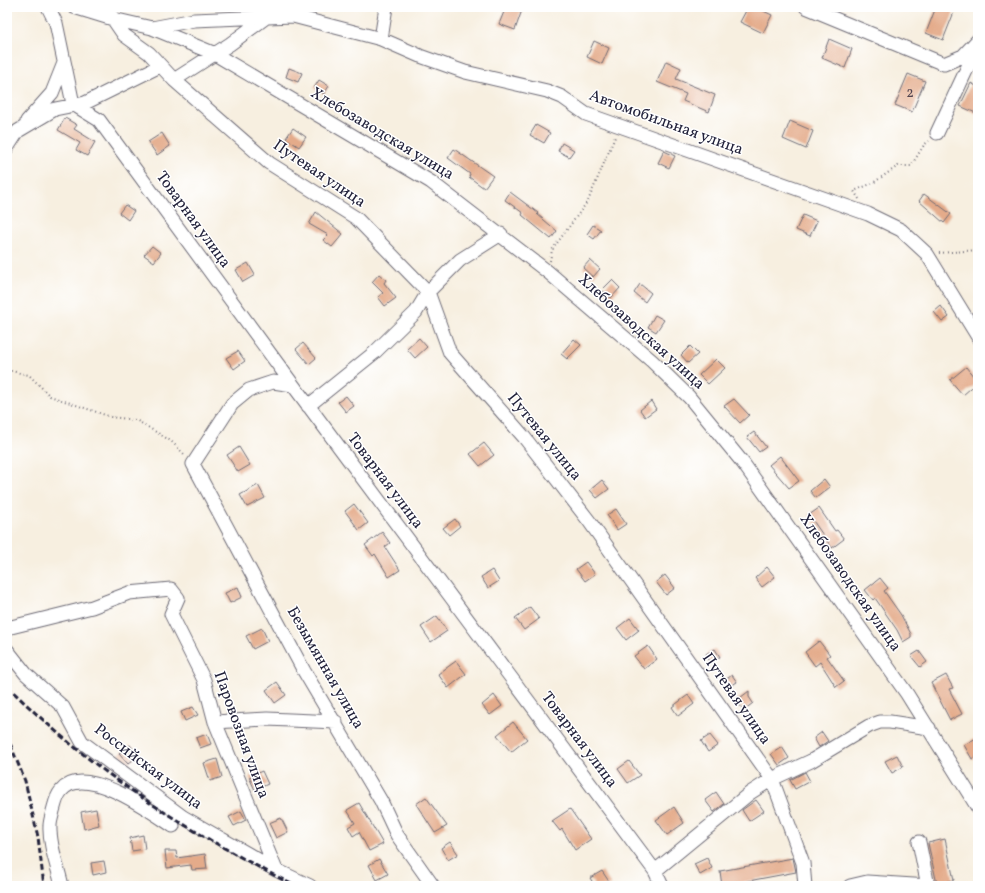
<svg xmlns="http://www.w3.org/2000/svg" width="985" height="893" font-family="Vollkorn,serif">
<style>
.building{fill:#e4ab8a}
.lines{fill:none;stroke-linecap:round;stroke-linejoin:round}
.minor-casing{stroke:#6d6a75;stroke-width:15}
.path{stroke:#6d6a75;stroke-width:2;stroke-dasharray:1 3;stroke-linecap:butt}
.minor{stroke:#fff;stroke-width:13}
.rail{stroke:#22223b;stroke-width:3;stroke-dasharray:6 3;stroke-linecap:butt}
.labels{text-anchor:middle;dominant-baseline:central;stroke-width:3;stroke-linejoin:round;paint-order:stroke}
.number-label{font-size:14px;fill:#52444f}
.street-label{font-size:16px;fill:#22223b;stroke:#fff}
</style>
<rect width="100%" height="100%" fill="#fff"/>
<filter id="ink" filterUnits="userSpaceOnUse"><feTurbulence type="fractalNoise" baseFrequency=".025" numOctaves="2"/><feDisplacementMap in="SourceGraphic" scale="8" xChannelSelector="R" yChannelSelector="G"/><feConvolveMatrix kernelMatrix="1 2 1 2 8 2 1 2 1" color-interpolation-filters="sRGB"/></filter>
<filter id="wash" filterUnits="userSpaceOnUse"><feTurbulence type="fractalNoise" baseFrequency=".012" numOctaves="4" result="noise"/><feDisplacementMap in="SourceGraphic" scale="16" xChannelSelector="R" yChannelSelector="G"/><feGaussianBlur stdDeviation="0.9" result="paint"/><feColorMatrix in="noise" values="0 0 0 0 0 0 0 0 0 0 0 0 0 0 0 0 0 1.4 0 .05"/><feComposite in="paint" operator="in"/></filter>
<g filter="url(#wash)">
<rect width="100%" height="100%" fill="#f7efe0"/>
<g id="blocks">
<path class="building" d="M506,7H515L522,10L515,30L499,24Z
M748,7H755L772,15L763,33L740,22Z
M936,7H956L943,40L926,33Z
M829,39L852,49L845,68L822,58Z
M594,41L609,48L602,64L587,57Z
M666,61L681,68L676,79L715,95L709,112L683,101L686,94L657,82Z
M289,68L302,73L298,82L286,77Z
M908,74L925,81L912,112L895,105Z
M319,80L329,86L324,94L314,88Z
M971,83L978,87V114L960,106Z
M65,118L77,125L74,129L95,142L87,156L76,150L80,143L58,130Z
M790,121L813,131L806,149L783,139Z
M536,125L550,133L544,143L530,135Z
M293,128L306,137L299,147L286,138Z
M162,133L170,146L157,155L148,142Z
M562,143L574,150L569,157L558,151Z
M454,149L493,176L484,188L469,177L470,174L448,158Z
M664,151L675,156L669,168L658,163Z
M510,192L538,213L537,214L557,231L551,239L522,215L523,213L505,200Z
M924,194L951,214L944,223L919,201Z
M125,205L134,211L128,220L119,213Z
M316,212L343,234L332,247L323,240L328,235L309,224Z
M803,215L817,221L810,236L796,230Z
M593,225L601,230L594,239L587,234Z
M152,246L161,253L154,262L144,255Z
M590,260L600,269L593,277L583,268Z
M248,263L255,275L243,282L236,270Z
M379,274L386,280L384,283L396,298L385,306L378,297L383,293L372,282Z
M612,280L620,288L611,298L602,290Z
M640,284L651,293L645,302L634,293Z
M941,306L949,317L942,322L934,312Z
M655,315L664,320L656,332L648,327Z
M419,338L427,347L415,358L407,349Z
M574,339L581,345L567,359L561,354Z
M303,343L316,358L309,364L296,349Z
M690,346L698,354L688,363L681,355Z
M238,351L245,361L234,369L226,358Z
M716,359L725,368L708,384L699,375Z
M966,367L978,382L963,395L950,380Z
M346,396L354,406L346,412L338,402Z
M734,399L749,415L740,423L724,406Z
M651,401L656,409L645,417L640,410Z
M754,432L766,447L759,452L747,437Z
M484,443L494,455L480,466L470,454Z
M239,447L250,465L238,472L227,455Z
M780,456L799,481L789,488L769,465Z
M824,479L830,487L816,498L810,491Z
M602,480L609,489L597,498L590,490Z
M258,485L265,498L247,507L240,495Z
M354,504L368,523L359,530L345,511Z
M819,508L835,531L837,530L844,539L832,548L809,515Z
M616,509L626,524L617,530L607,515Z
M455,519L460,526L449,535L443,528Z
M382,532L390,543L385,547L400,570L389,577L375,554L373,556L365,545Z
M586,562L595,574L585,581L576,569Z
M767,567L775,577L762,587L755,578Z
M492,570L499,581L488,588L481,577Z
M665,575L675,588L666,595L656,582Z
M880,578L888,588L884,591L901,615L911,634V637L903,642L897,630L875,598L873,600L865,590Z
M238,587L242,597L230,603L225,593Z
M530,607L539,619L524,630L515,618Z
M437,616L447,631L431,642L421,627Z
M630,618L639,630L626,640L617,628Z
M262,628L268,641L253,649L246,636Z
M819,641L830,655L827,657L844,681L836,687L820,662L815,666L805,652Z
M648,646L657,659L644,669L634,656Z
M715,649L720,657L710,662L706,654Z
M919,651L927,662L920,667L911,656Z
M456,661L466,674L448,688L438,674Z
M732,675L737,682L729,687L724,681Z
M946,675L953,688L949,689L962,714L950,720L931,683Z
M277,682L286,695L275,703L266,690Z
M749,691V697L753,703L744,710L736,701Z
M494,695L502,706L490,715L482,705Z
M688,695L694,704L678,716L672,707Z
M193,707L198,715L185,721L181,712Z
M513,722L527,739L511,752L497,735Z
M822,732L828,741L819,747L814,738Z
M207,734L211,744L200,748L196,738Z
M710,735L718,745L708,752L701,741Z
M978,737V756L972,759L964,745Z
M130,745L139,755L128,764L119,754Z
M782,747L789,758L779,765L771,754Z
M897,755L903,767L892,773L885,761Z
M217,759L222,777L210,781L204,763Z
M629,761L640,775L628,783L618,769Z
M262,771L268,784L255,790L249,777Z
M805,772L810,781L795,789L790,780Z
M716,792L724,804L714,812L705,800Z
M426,797L447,826L435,833L416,804Z
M756,800L764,811L749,821L742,810Z
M359,803L383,844L369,851L359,832L353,836L348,827L355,823L347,810Z
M674,807L684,823L667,835L656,820Z
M96,809L99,825L84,829L81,812Z
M570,809L591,839L575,850L562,829L560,831L552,821Z
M241,811L246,820L234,826L229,817Z
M281,818L288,832L276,838L269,823Z
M143,835L145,849L132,851L130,838Z
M945,839L954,880L937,884L928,843Z
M450,842L458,854L448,860L441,848Z
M165,851H176L177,858L205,854L207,869L192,870L191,865L167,868Z
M707,858L712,868L700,875L694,864Z
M793,858L796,872L722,886L720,871Z
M379,859L388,874L377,880L369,865Z
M104,861L106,872L93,875L91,863Z
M602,871L612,886H595L590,878Z"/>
</g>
</g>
<g filter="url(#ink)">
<use href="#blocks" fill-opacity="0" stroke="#6d6a75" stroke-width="1"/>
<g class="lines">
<g class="minor-casing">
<path id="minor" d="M48,7L56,23L73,104L99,120L293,385L655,871L662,886
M74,7L113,19L152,28L213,53L431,182L548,272L652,361L689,397L743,463L907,694L978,808
M107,7L113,19L124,35L149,53L174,80L269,163L356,218L428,292L450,353L524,437L589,521L772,779L803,863L805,886
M806,7L944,64L963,56L978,40
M152,28L194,20L293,16L381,39L420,56L465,72L547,91L562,97L586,114L868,214L901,230L927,254L978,337
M381,39L386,7
M174,80L230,44L265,18
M27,121L52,93L64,63
M937,133L978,45
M7,148L18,131L55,109L85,103L160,66
M293,385L273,382L249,390L232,404L193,464L304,671L381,801L397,835L433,886
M308,406L374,353L416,312L428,292L460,260L501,234
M7,628L92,607L129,593L171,589L178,598L171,614L204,680L215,722L276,870
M7,650L26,674L63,707L82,742L183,817L276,870L310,886
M215,722L267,719L336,722
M919,842L928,886
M655,871L750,793L772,779L811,761L869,726L880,722H890L929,728
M62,886C58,867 49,845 50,826C50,821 52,816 53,811C55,804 56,797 61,791C84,762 152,812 173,826
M850,886L867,882L929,886"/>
</g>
<path class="path" d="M859,199L854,191L873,183L898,166H911L924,145L929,141
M939,253L978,250
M550,261L552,250L588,201L615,137
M7,370L29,375L50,396L111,417L136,420L171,441L185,455"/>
<use href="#minor" class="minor"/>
<path class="rail" d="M7,686C42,720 80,754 120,782C175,822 235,855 295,886
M7,736L25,781L38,837L44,886"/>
</g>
</g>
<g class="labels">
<g class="number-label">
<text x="910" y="93">2</text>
</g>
<g class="street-label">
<text transform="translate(666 123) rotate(20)">Автомобильная улица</text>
<text transform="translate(382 134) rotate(31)">Хлебозаводская улица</text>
<text transform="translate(319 174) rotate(34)">Путевая улица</text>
<text transform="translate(193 220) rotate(54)">Товарная улица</text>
<text transform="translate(641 332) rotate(42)">Хлебозаводская улица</text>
<text transform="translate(544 437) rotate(51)">Путевая улица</text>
<text transform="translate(385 481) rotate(53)">Товарная улица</text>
<text transform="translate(850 583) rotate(55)">Хлебозаводская улица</text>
<text transform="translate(325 668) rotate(60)">Безымянная улица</text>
<text transform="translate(736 699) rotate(55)">Путевая улица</text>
<text transform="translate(241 735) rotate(70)">Паровозная улица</text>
<text transform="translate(579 740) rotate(53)">Товарная улица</text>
<text transform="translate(148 767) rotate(37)">Российская улица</text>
</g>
</g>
<rect width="985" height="893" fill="none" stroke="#fff" stroke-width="24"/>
</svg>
